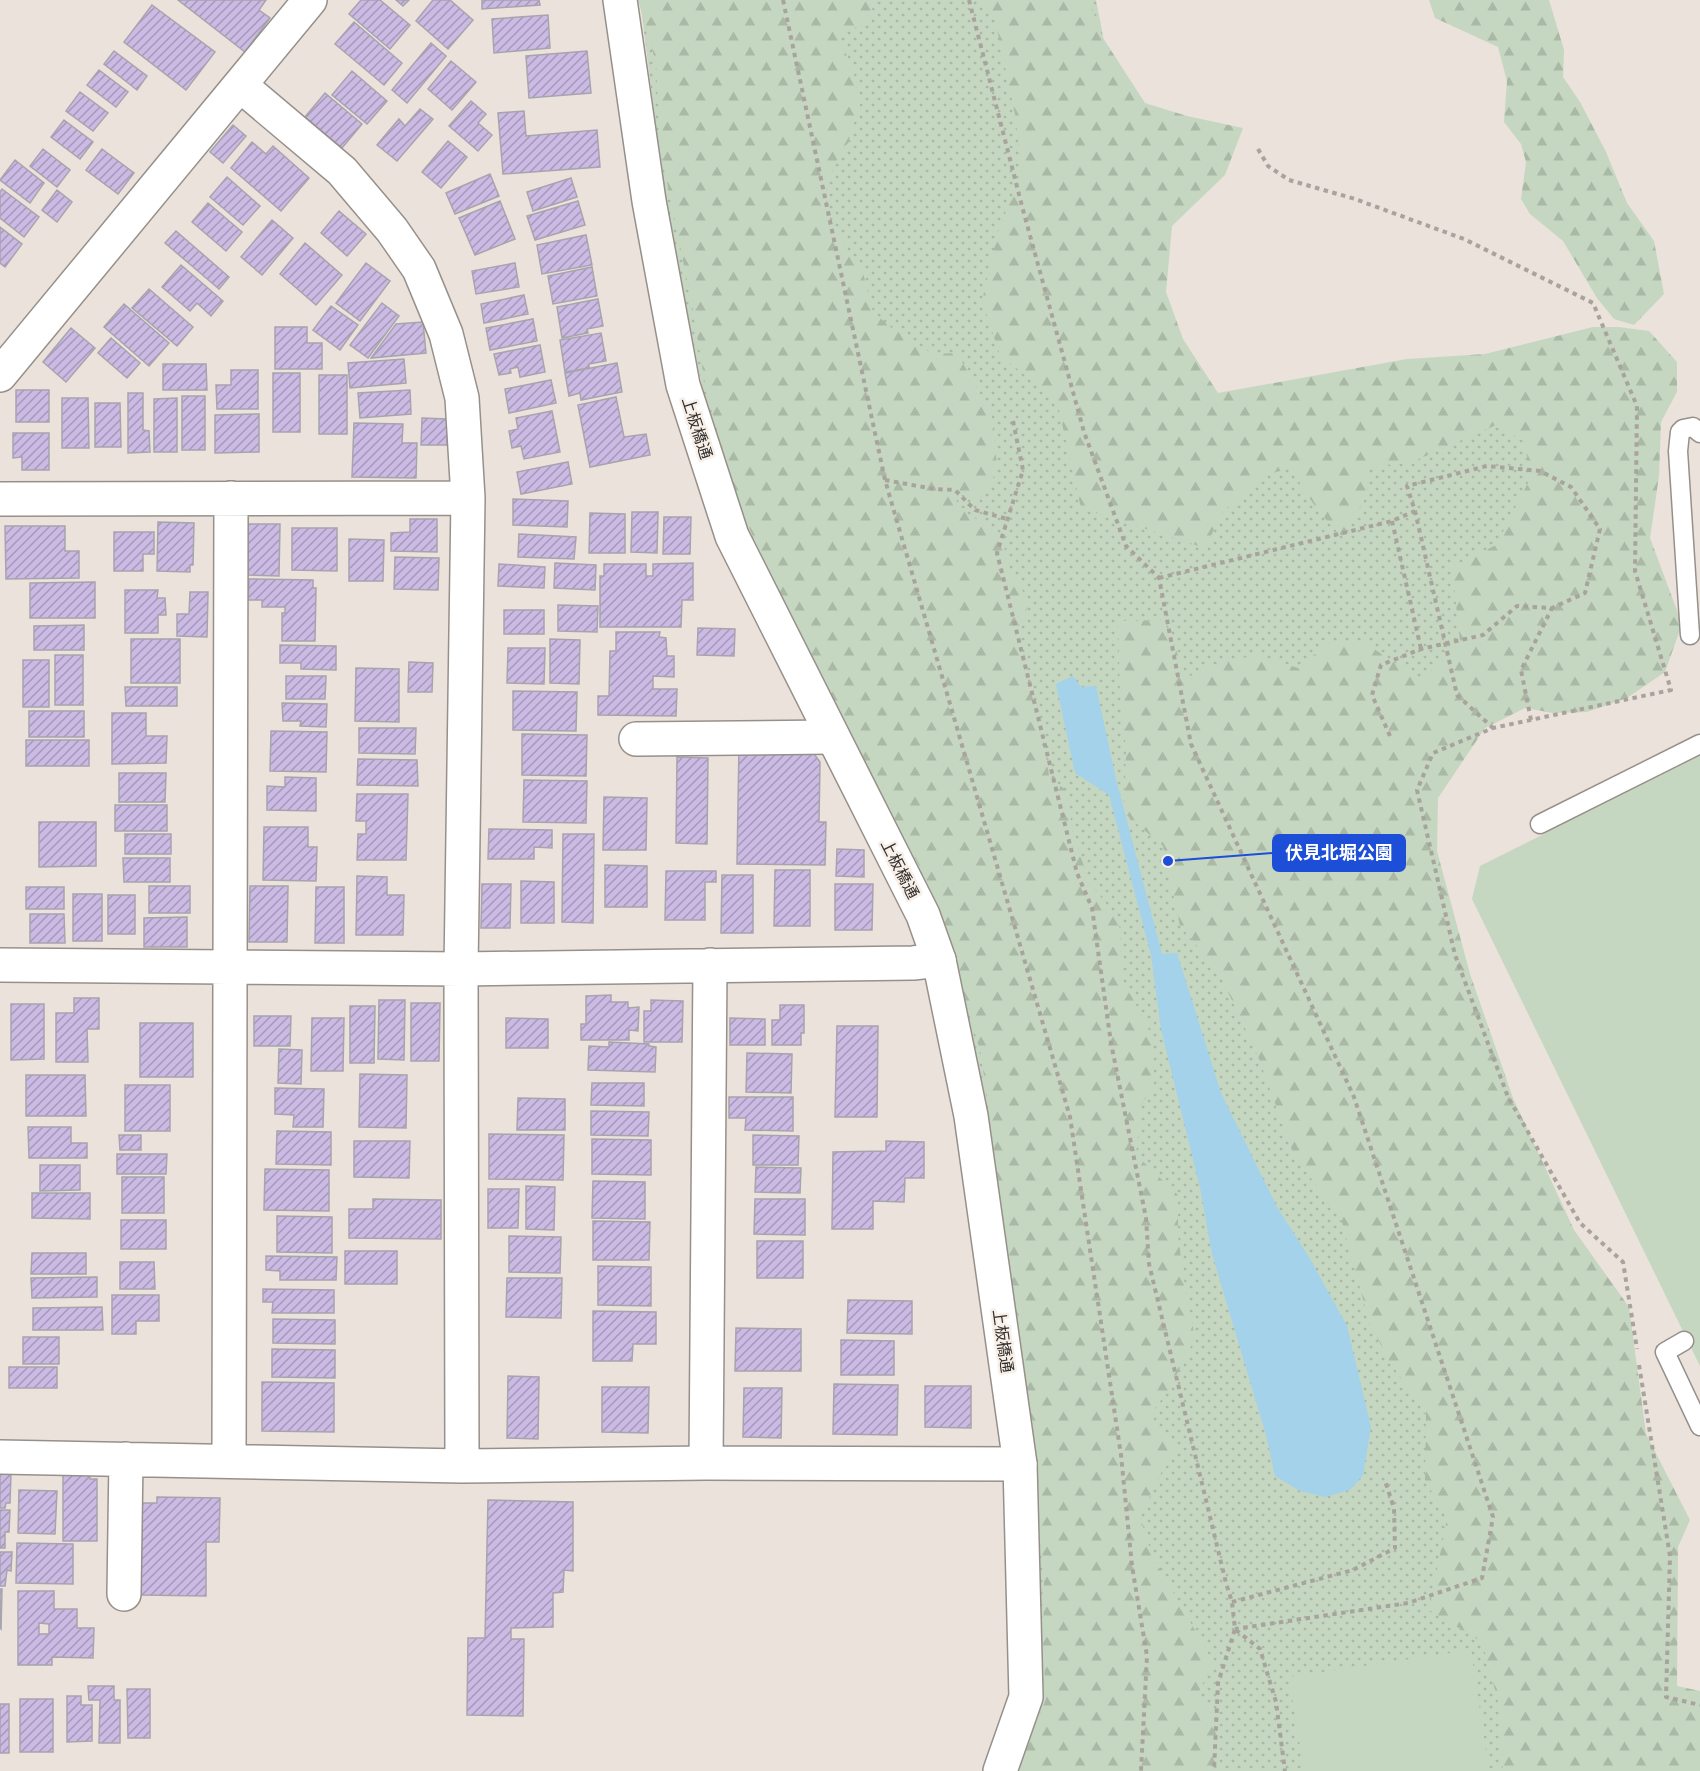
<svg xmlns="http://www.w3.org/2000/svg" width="1700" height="1771" font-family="Raleway,'Noto Sans JP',sans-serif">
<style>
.grass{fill:url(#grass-dots)}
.forest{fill:url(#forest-firs)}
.pitch{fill:#c5d7c0}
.water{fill:#a3d2ea}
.building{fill:url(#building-hatch);stroke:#a7a4ad;stroke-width:1.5;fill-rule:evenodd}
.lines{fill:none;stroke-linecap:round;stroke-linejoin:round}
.lane-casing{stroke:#97908a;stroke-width:21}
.street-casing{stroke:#97908a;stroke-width:36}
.secondary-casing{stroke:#97908a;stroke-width:36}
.path{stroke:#a9a39d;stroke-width:4;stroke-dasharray:4.5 4.5;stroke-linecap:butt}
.lane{stroke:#fff;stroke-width:18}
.street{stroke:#fff;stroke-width:33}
.secondary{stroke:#fff;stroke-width:33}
.labels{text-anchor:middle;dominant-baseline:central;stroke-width:5;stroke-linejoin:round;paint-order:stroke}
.street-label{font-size:16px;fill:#312e2b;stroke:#f7efe8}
.leader{fill:none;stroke:#1d4ed8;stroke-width:2}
.callout-dot{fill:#1d4ed8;stroke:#f7efe8;stroke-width:2}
.callout{fill:#1d4ed8;stroke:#1d4ed8;stroke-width:2}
.callout-label{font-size:18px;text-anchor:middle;font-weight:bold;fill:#fff}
</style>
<defs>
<pattern id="grass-dots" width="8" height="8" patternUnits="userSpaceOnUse" patternTransform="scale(1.5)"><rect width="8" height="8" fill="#c5d7c0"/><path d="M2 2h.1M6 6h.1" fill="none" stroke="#aab9a5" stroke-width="1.8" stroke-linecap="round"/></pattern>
<pattern id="forest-firs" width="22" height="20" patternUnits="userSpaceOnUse" patternTransform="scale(1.5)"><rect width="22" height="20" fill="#c5d7c0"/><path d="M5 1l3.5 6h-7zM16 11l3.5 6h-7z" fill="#aab9a5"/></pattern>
<pattern id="building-hatch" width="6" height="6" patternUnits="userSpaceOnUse" patternTransform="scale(1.5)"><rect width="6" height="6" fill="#cbbbe4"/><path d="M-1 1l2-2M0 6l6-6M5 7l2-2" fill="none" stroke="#a598b9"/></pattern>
</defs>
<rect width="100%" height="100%" fill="#eae2db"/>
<path class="grass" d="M640,0H1096L1165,356L1208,410L1627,339L1500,707L1409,789L1700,1771H1010L1034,1685L1032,1374L977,1063L944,933L748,536L706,407L664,191Z"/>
<path class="forest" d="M638,0H877L865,22L838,37L853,69L860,104L848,143L840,152L826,186V222L843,240L849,254L862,269L873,312L893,329L933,354L957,353L991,413L997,465L990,489L979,499L958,494L956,506L1002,536L1008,565L1029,602L1020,631L1026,673L1044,742L1049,776L1068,792L1072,830L1089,882L1119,920L1122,981L1133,999L1153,1038L1154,1085L1141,1105L1136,1155L1178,1195V1236L1184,1280L1195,1338L1170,1388L1150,1415L1179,1449L1161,1473L1140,1517L1152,1555L1213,1662L1198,1694L1215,1720L1219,1754L1213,1771H1016L1046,1699L1043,1644L1044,1582L1036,1506L1033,1435L1017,1352L1001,1242L997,1172L981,1054L961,985L950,936L919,865L858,763L764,563L740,506L707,396L693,310L660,147L656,63Z
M978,0H1089L1103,38L1145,103L1187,116L1243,128L1225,175L1172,226L1166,292L1183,339L1218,393L1407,359L1485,354L1593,327H1618L1649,331L1677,362V392L1661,422L1659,476L1650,538L1682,624L1665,672L1627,698L1587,712L1553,713L1525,708L1485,728L1438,798L1437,851L1470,974L1513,1098L1574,1230L1629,1307L1646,1434L1690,1520L1678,1547L1677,1686L1700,1691V1771H1503L1498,1701L1482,1642L1429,1610L1447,1519L1425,1480L1426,1415L1388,1359L1369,1321L1342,1222L1293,1153L1259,1059L1218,970L1180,926L1163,846L1124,813L1126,750L1120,694L1118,621L1164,620L1187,678L1208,666L1256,655L1298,668L1327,644L1362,641L1421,680L1460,641L1452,567L1496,545L1531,477L1524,441L1496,425L1412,462L1369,467L1365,499L1342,536C1321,517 1305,493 1291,468L1269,474L1223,511L1205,548L1081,508L1057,401L1000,355L982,301L999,228L1022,173L1015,114L995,20Z
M1429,0H1549L1564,50L1563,77L1580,102L1606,152L1627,203L1654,241L1664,294L1634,325L1614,319L1597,298L1563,241L1530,214L1521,199L1526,162L1521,144L1504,122L1507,81L1498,47L1435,18Z"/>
<path class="pitch" d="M1700,756V1366L1472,899L1480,866Z
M1471,1650L1489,1771H1304L1289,1677Z"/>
<path class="water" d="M1073,676L1081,687L1096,686L1116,779L1162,954L1177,953L1221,1093L1277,1207L1309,1257L1347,1326L1371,1427L1363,1475L1350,1490L1325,1497L1300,1491L1275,1476L1266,1435L1212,1254L1200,1188L1161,1029L1151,955L1109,795L1075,773L1056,684Z"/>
<path class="building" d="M178,0H266L259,10L270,18L245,52Z
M361,0H380L410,25L390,49L349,14Z
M396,0H409L403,6Z
M433,0H450L473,20L448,49L416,21Z
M482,0H539L540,5L482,9Z
M152,5L215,52L186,90L124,42Z
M548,15L550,48L494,53L492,19Z
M354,22L402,63L384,85L335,44Z
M431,43L446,56L407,103L392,90Z
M114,51L147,76L137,90L104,64Z
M587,51L591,93L529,98L526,56Z
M451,61L476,82L452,110L428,89Z
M99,70L128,92L116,107L87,85Z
M352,71L387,101L367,124L332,95Z
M80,92L108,113L93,131L66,111Z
M325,93L362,124L342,148L305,117Z
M471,101L486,114L478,123L492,135L478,151L449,126Z
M420,109L433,119L397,161L377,145L399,119L405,126Z
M524,111L526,136L597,130L600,167L503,174L498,113Z
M64,120L93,142L80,159L51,137Z
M233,125L246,136L223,163L210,152Z
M448,141L467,157L441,188L422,172Z
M252,142L266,154L273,146L309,178L281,211L231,168Z
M43,149L70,170L57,187L30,166Z
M102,149L134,173L118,194L86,170Z
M15,160L44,183L30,203L0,180Z
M490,174L499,196L455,214L446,193Z
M227,177L260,206L243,225L210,197Z
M571,178L577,197L533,211L527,192Z
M2,189L39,217L24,237L0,218V192Z
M57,190L72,202L57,222L42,210Z
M500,201L515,239L475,255L459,218Z
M578,201L585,225L535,240L527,216Z
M208,203L242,232L226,251L192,222Z
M339,211L366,234L347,256L321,233Z
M272,220L293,238L262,275L241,257Z
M0,227L22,244L5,267L0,263Z
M176,231L229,277L219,289L165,243Z
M586,235L592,265L542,274L537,245Z
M305,243L342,275L316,305L280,274Z
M366,263L390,281L360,321L336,303Z
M515,263L519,287L476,294L472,271Z
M181,265L223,301L211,316L197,303L190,311L162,287Z
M592,267L597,296L553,304L548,276Z
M149,289L193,327L177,346L132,308Z
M524,295L528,314L484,323L481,304Z
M598,299L603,326L587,329L588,333L562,338L557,307Z
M382,303L399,316L368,358L350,345Z
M124,304L169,343L149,366L104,327Z
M331,306L358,325L340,350L313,330Z
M533,319L537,341L490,350L486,328Z
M423,322L426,353L371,358L396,324Z
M275,327H307V343H322V369H275Z
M71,328L95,348L66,382L43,362Z
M601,333L606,361L589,364V368L565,372L560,340Z
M111,338L140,363L127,378L98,353Z
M540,345L545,372L520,377L518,367L510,369L511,373L499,375L494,354Z
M404,359L406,383L350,388L348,363Z
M617,363L622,392L581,400L580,393L569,396L565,373Z
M163,364H206L207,390H163Z
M231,370H258V409H217L216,385H231Z
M273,373H300V432H273Z
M319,375H347V434H319Z
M551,380L556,403L509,413L505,389Z
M16,390H49V422H16Z
M410,390L411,414L360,418L358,393Z
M128,393H143V430L149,431L150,452L128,453Z
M182,396H205V450H182Z
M616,397L624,437L646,434L650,455L590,467L578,405Z
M62,398H88L89,448H62Z
M177,398V452H154V399Z
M95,403H120L121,447H95Z
M552,411L560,452L524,459L521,446L512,448L509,431L518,429L516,418Z
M259,414V452L215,453V415Z
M422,418L447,419V445H421Z
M354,423L403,424L402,443H417L416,478L352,477Z
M13,433H49V470H22V457L13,458Z
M568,462L572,484L521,494L517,472Z
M513,499L568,501L567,527L513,525Z
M632,512H658L657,553L631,552Z
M590,513L625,514V553H589Z
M664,517H691L690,554H663Z
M410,519H437V552L391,551V533L410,532Z
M158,522L194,523L193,565H190V572L157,571Z
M248,524H280L279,576L248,575Z
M5,526H65V551H79V578L6,579Z
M292,528H337V571L292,570Z
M114,532H154V554H143V571H114Z
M519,534L576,537L574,559L518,557Z
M349,539L384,540L383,581H349Z
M395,557L439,558L438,590L394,589Z
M555,563L596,565L595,590L554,588Z
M693,563V600H682L681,627H600V576H604V564H646V576H653V564Z
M499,564L545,567L544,588L498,586Z
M249,579L313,580V588H316L315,641H282V613H285V607H262V600H248Z
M95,582V618H30V583Z
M125,590H158L157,598H165L166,615H158V633H125Z
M190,592H208L207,637L177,636V614H189Z
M558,605L598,606L597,632L558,631Z
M504,610H544V634H504Z
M84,625V650H34V626Z
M698,628L735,629L734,656L697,655Z
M616,632H660L659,637L666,638L667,656H674V677L653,676V689H677L676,716L598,715V696H609L610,651H616Z
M131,639H180V683H131Z
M550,639L580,640L579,684L550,683Z
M280,645L336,646V670L301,669V663H280Z
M508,648H545L544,684L507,683Z
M55,655H83V705H55Z
M23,660H49V707H23Z
M409,662L433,663L432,692H408Z
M356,668L399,669V722L355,721Z
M286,676H326L325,699H286Z
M125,687H177V706H126Z
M513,691L577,692L576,731L513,730Z
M282,703L327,704L326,727L300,726L301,721H283Z
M29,711H84V737H29Z
M112,713H146V736H167L166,763L112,764Z
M359,728H416L415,754L359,753Z
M271,731L327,732L326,772L270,771Z
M522,734L587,735L586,776L522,775Z
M26,740H89V766H26Z
M739,746L809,747L820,762L819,822H826L825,865L737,864Z
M677,757L708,758L707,844L676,843Z
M358,759L417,760L418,786L357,785Z
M119,773H166L165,802H119Z
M285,777L316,778V811L267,810V786L285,787Z
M524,780L587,781L586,823L523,822Z
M357,794H408L406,860H357L358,834H366V821H356Z
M604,797L647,798L646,850H603Z
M115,805H167V831H115Z
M39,822H96V866L39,867Z
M264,827H308V847H317L316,881L263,880Z
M489,829L552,830V848L534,847V859H488Z
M125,834H171V854H125Z
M563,834H594L593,923L562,922Z
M837,849L864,850V877L836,876Z
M123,858H170V882H124Z
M605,865L647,866V907H605Z
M775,870H810V926H774Z
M666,871H716V882H705V920H665Z
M722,875H753V933H721Z
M357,876L387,877V895H404L403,935H356Z
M521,881L554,882V923H521Z
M482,884H511L510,928H481Z
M835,884H873L872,930H835Z
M149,886H190V913H149Z
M250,886H288L287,942H249Z
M26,887H64V909H26Z
M316,887H344V943H315Z
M73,894H102V941H73Z
M108,895H135V934H108Z
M30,914H64L65,943H30Z
M187,917V947H144V918Z
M611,995V1002H628V1008L639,1007L638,1031L629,1030V1040H581V1024H586V996Z
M74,998H99V1029H87L88,1062H56V1013H74Z
M379,1000H405L404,1060L378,1059Z
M651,1000L683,1001L682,1042H644V1011H651Z
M411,1003H440L439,1061H411Z
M11,1004H44V1059L11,1060Z
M780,1005H804V1033H801V1045H772V1020H780Z
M350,1006H375L374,1063H350Z
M254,1016H291L290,1046H254Z
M312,1018H344L343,1071H311Z
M506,1018L548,1019V1048H506Z
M730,1018L765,1019V1045H730Z
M140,1023H193V1077H140Z
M837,1026H878L877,1117H835Z
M609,1042L649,1044V1046L656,1047L655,1072L588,1070L589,1046L609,1047Z
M279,1049L302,1050L301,1084L278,1083Z
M747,1053L792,1054L791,1093L746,1092Z
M360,1074L407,1075L406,1128L359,1127Z
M26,1075H85L86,1116H26Z
M592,1083H644V1106L591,1105Z
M125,1085H170V1131H125Z
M275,1088L324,1089L323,1127H293L294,1115L275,1114Z
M729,1097H793V1131L745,1130L746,1118H729Z
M518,1098L565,1099V1130H517Z
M591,1111L649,1112L648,1136L591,1135Z
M28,1127H71V1143H87V1158H29Z
M277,1131L331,1132V1165L276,1164Z
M489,1134L564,1135L563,1180L489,1179Z
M119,1135H141V1150H120Z
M753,1135L799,1136L798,1165H753Z
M592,1139L651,1140V1175L592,1174Z
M354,1141H410L409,1178L354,1177Z
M886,1141L924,1142V1178H905L904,1202L873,1201V1229H832L833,1152L886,1151Z
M117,1154H167L166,1174H117Z
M40,1165H80V1190L40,1191Z
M756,1167L801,1168L800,1193L755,1192Z
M265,1169L329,1170V1211L264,1210Z
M122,1177H164V1213H122Z
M593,1181L645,1182V1219L592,1218Z
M526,1186L555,1187L554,1230L526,1229Z
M488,1189H519L518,1228H488Z
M32,1193H90V1219L32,1218Z
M373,1199L441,1200V1239L349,1238V1209H373Z
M755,1199H805V1235L754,1234Z
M277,1216L332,1217V1253L277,1252Z
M121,1220H166V1249H121Z
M593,1221L650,1222L649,1260H593Z
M509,1236L561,1237L560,1273L509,1272Z
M757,1241H803V1278H757Z
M345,1251H397V1284H345Z
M32,1253H86V1274H31Z
M266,1256L337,1257L336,1280H280V1271L266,1270Z
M120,1262H154L155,1289H120Z
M598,1266L651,1267V1306L598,1305Z
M97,1277V1297L32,1298L31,1278Z
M507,1278H562L561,1318L506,1317Z
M263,1289L334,1290V1313H272L273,1302H263Z
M112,1295H159V1321H136V1334H112Z
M848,1300L912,1301V1334L847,1333Z
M102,1307L103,1330H33V1308Z
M593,1311L656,1312V1344H633L632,1361H593Z
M273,1319L335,1320V1344L273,1343Z
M736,1328L801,1329V1371H735Z
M23,1337H59V1364H23Z
M841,1340L894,1341V1375H841Z
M272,1349L335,1350V1378L272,1377Z
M9,1367H57V1388H9Z
M508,1376L539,1377L538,1439L507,1438Z
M262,1382L334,1383V1432L262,1431Z
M834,1384L898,1385L897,1435L833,1434Z
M925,1386H971V1428L925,1427Z
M602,1387H649L648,1433L602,1432Z
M744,1388H782L781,1438L743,1437Z
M0,1465L11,1473L10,1503H6L5,1508H0Z
M63,1468H90V1479H97V1541H63Z
M19,1490L57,1491L55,1534L18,1533Z
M157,1497L220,1498L219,1542H206V1596L141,1595L142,1503H157Z
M488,1500L573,1502V1571L564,1570L563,1592L553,1593V1627L511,1628V1639H524L523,1716L467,1715L468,1638H485Z
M0,1510H10L9,1532H5V1548H0Z
M17,1543L73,1544V1584L16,1583Z
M0,1552H12L11,1571L7,1570L5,1586H0Z
M0,1589H2L1,1629L0,1628Z
M18,1591H54V1609H77V1628H94L93,1658L52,1657V1665H18ZM39,1623L49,1624V1634H39Z
M88,1686H114V1700H120V1743H99L100,1700H89Z
M127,1689H150V1738H128Z
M67,1696H81V1705H92V1741L67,1742Z
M20,1699H53V1752H20Z
M0,1704H9V1753H0Z"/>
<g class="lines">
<g class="lane-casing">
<path id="lane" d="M1690,635L1678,451L1680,432L1683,429L1693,427L1700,433
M1540,824L1700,744
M1684,1341L1665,1352L1700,1426"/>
</g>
<g class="street-casing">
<path id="street" d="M240,85L342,171L392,230L419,269L446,334L462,398L468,498L461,969L462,1466
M0,375L310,0
M0,499L468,498
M636,739L832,737
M0,965L461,969L913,963L939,960
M0,1457L462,1466L706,1463L1020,1464
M229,1461L231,498
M706,1463L710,965
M124,1594L126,1459"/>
</g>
<g class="secondary-casing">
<path id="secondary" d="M620,0L649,201L683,385L732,536L923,915L939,960L971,1116L1020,1464L1026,1697L1000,1771"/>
</g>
<path class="path" d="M783,0L885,480L1070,1117L1121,1455L1132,1566L1147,1656L1141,1771
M969,0L1023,210L1084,432L1126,546L1159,578L1191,744L1354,1097L1493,1517L1482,1578L1408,1603L1235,1629
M1258,149L1268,166L1289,180L1355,199L1464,239L1593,303L1637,406L1635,571L1671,690L1493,728L1433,753L1417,790L1455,955L1508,1097L1580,1223L1623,1262L1637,1349
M1013,421L1023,470L997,553L1077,873L1092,908L1111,1043L1146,1218L1149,1264L1226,1583L1232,1602L1235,1629L1218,1683L1214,1771
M885,480L934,489L955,490L975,510L1007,519
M1392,521L1421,649
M1159,578L1392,521L1415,511
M1531,720L1521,670L1552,608
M1390,736L1372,695L1381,665L1421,649L1483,635L1517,606L1552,608L1585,593L1600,529L1571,487L1540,471L1487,466L1407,486L1415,511L1457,695L1493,728
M1639,1365L1670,1556L1666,1697L1700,1705
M1232,1602L1353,1570L1395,1548L1394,1508L1385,1481
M1236,1630L1260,1649L1276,1702L1285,1771"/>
<use href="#lane" class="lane"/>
<use href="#street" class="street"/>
<use href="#secondary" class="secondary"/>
</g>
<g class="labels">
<g class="street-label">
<text transform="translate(697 428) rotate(72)">上板橋通</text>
<text transform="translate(900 869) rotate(63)">上板橋通</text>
<text transform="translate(1003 1341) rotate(82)">上板橋通</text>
</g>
</g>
<path class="leader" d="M1168 861L1273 853"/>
<circle class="callout-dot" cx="1168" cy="861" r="6"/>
<rect class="callout" x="1273" y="835" width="132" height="36" rx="6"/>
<g class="callout-label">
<text x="1339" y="859">伏見北堀公園</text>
</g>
</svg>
